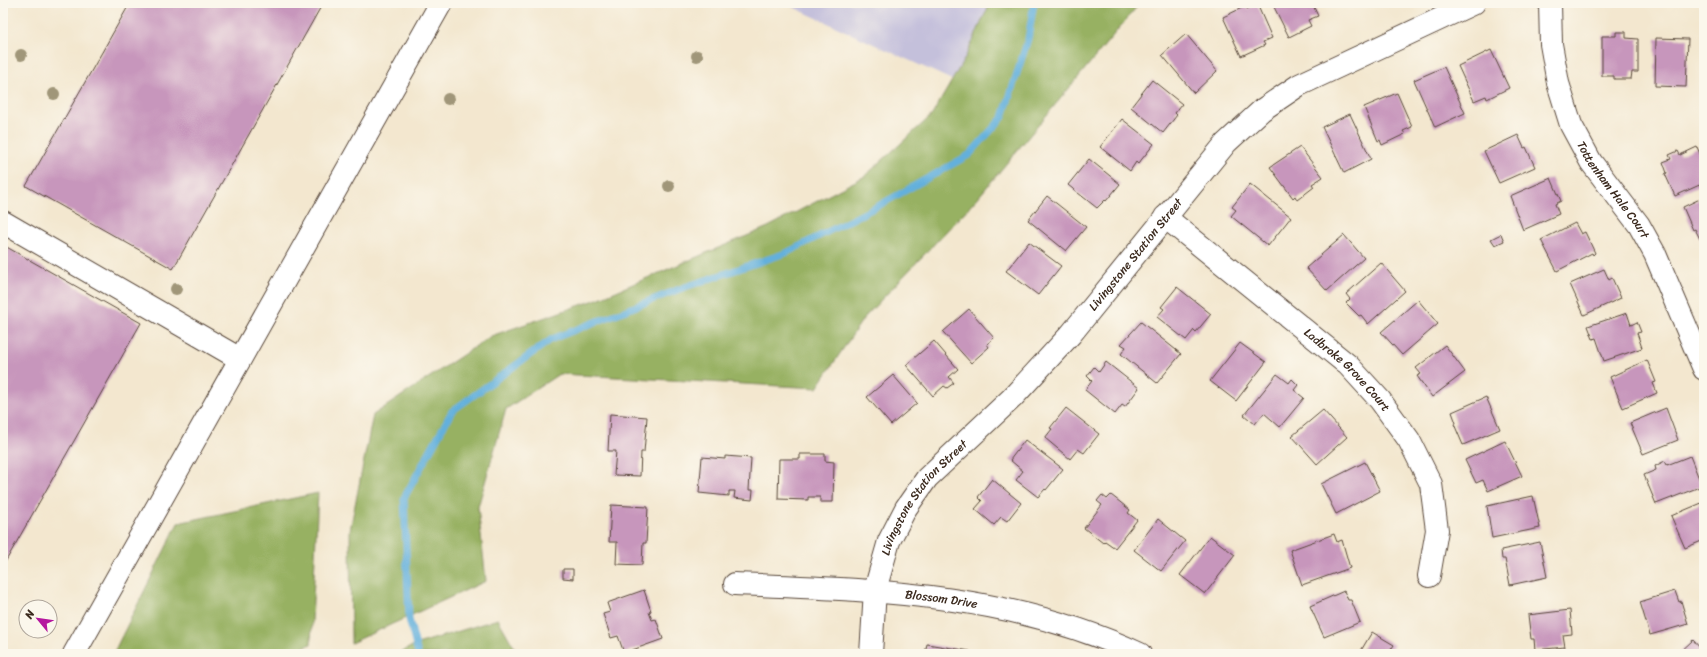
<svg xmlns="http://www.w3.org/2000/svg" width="1707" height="657" font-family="Sriracha,sans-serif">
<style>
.industrial{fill:#c4c0db}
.forest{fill:#97b162;stroke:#696e40}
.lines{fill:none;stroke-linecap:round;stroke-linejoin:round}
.stream{stroke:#63b0dc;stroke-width:7}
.building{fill:#c796bc}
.minor-casing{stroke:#574639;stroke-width:24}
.minor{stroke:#fff;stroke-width:22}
.tree{fill:#a09679}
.labels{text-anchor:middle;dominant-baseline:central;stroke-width:4;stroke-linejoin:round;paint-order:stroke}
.street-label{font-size:12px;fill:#3b2a1e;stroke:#fbf7ec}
</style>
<rect width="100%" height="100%" fill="#fbf7ec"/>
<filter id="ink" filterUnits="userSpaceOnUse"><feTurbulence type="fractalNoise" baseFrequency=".025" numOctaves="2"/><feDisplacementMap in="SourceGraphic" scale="8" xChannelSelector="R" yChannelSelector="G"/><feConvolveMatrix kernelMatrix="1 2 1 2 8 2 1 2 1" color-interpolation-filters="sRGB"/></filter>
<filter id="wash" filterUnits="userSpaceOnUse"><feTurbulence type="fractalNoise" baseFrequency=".012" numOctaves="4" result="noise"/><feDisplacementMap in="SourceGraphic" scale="16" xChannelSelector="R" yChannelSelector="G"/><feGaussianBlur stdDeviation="0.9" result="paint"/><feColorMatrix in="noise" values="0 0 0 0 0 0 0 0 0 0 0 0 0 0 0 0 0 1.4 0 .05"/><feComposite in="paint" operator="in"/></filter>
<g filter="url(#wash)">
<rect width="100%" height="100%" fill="#f3e7cf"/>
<path class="industrial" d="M784,3H990L965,58L952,80Z"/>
<path class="forest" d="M990,3H1140L976,200L863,319L817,388L559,374L506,409L478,507L486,581L351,643L350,530L373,415L491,336L595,300L768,227L865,176L932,115L965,58Z
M318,493L311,644L286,654H113L178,523Z
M498,619L518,654H398L414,645Z"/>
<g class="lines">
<path class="stream" d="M418,654L409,619L404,498L452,411L552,339L685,287L786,253L878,206L969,155L1003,117L1028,39L1034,3"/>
</g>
<g id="blocks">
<path class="building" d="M130,3H323L173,269L26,186Z
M1272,3H1312L1318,16L1308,20L1311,26L1289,37Z
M1257,4L1272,38L1263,42L1265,45L1241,56L1223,17L1246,6L1247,9Z
M1616,32H1626V38L1638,39V72H1632L1631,79H1614V76H1602V36H1616Z
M1186,34L1217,71L1194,93L1162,55Z
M1656,38L1688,39L1686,87L1655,86Z
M1491,50L1509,88L1487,99L1486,96L1474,101L1458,66Z
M1444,67L1465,113L1435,127L1414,80Z
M1152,80L1182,104L1175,113L1177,115L1163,133L1131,107Z
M1397,93L1412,127L1403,131L1405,134L1382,145L1380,140L1378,141L1364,107Z
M1350,114L1371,159L1344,173L1322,127Z
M1122,119L1154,144L1138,164L1136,162L1130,171L1100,147Z
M1518,135L1524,148L1526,147L1535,167L1499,183L1484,151Z
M1300,147L1323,177L1312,184L1314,187L1297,200L1295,196L1293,198L1270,167Z
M1697,147L1704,163V183L1675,196L1665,174L1667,173L1663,162L1671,159L1669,155L1678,151L1680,155Z
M1089,159L1120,184L1106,201L1105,200L1097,208L1068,185Z
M1551,178L1561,201L1555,204L1559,214L1523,230L1510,196Z
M1250,184L1291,217L1268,246L1231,216L1236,210L1232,207Z
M1047,196L1086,227L1066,251L1028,220Z
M1704,197V237L1700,239L1695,229L1693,230L1683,207Z
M1575,223L1581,234L1585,232L1595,253L1593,255L1592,253L1557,271L1541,240Z
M1501,234L1504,241L1495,245L1491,239Z
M1344,235L1364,258L1327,291L1306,268Z
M1029,242L1061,266L1038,295L1006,271Z
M3,245L141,323L3,566Z
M1381,263L1405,291L1368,324L1361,315L1359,316L1346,303L1350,299L1346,294Z
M1604,269L1609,280L1612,278L1621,298L1584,315L1570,284Z
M1177,287L1211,314L1196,332L1194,330L1186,340L1157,317L1164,309L1161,307Z
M1418,300L1438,324L1402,355L1381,332Z
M969,309L994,338L987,344L989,347L971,363L943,332Z
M1627,313L1631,325L1637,322L1641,332L1637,333L1642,348L1604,361L1596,338L1593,339L1588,326Z
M1141,322L1181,354L1157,383L1121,354L1126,347L1121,344Z
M934,341L958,369L949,377L954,383L947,388L944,386L933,396L906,365Z
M1240,343L1266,362L1236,401L1210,381Z
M1445,345L1465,372L1432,397L1417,376L1421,374L1416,368Z
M1647,360L1656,382L1653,383L1657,393L1623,408L1610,377Z
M1106,362L1139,388L1125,407L1122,405L1115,414L1085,390L1092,381L1087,376L1094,367L1099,372Z
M1277,374L1289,383L1292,379L1298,385L1294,390L1304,398L1280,427L1264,413L1255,424L1244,415Z
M893,375L917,403L891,425L867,397Z
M1486,397L1500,429L1463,445L1454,424L1456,423L1452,412Z
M1066,408L1099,434L1084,453L1078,449L1070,459L1045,438L1052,429L1050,428Z
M1666,408L1678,440L1643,454L1630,423Z
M1323,410L1347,437L1317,464L1292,436Z
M610,414L647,417L644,452H641L640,476L614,475L616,451H608Z
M1025,440L1063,469L1046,490L1045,489L1038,497L1016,480L1023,471L1010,460Z
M1505,441L1522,476L1488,491L1483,480L1476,483L1465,460Z
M800,454H825V461L834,462L833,502H820V497H808V500L778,499L779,459H800Z
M725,456L751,458L749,490H753L752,500L734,498L735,491H729V496L699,493L702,457L725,459Z
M1690,456L1702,486L1656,504L1644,475L1656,470L1655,466L1665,461L1667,465Z
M1365,462L1380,491L1336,514L1321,484Z
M992,479L1021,503L1007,521L1001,517L994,525L975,509L982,501L978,497Z
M1102,495L1107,499L1111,495L1130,510L1128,513L1137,520L1115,548L1105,541L1103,543L1084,528L1102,505L1097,501Z
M1533,496L1540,528L1492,538L1487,506Z
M1704,502V540L1685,548L1671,516Z
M611,505L648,507L646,543H643L642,565L616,564L617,542H609Z
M1158,519L1185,541L1161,571L1134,550Z
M1334,534L1337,542L1342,540L1350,568L1302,585L1290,550Z
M1210,536L1235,555L1205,594L1180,575Z
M1540,542L1547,577L1510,585L1505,559H1502L1501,550Z
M563,569H573V579L563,578Z
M644,590L651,611L649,612L652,620L656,619L663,639L624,653L618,636L611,638L603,614L610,612L607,603Z
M1344,591L1348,600H1351L1360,622L1324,637L1310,606Z
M1675,591L1679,602L1681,601L1688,624L1650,635L1640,602Z
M1570,610L1572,634L1563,635L1565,647L1535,650L1534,639H1531L1528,615Z
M1372,632L1394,645L1390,651L1396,654H1359Z
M1693,640L1701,649L1704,646V654H1678Z
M927,644L970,651L969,654H925Z"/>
</g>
</g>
<g filter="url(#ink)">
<use href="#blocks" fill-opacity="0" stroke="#574639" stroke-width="1"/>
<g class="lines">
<g class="minor-casing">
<g id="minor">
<path id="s1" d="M1550,3L1551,44L1558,83L1571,125L1591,162L1639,225L1655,254L1704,369"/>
<path id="s2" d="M1165,217L1348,365L1380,400L1409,440L1431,484L1437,530L1429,576"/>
<path d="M3,222L240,359"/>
<path id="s3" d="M735,584C874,590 1010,593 1140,654"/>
<path d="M74,654L441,3"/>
<path id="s4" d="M871,654L875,590L889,541L906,508L927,478L1012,398L1071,334L1226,143L1262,110L1299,85L1474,3"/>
</g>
</g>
<use href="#minor" class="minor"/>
</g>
<g class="tree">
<circle cx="21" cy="55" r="6"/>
<circle cx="697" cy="56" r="6"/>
<circle cx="54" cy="94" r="6"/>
<circle cx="448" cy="99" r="6"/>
<circle cx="669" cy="186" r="6"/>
<circle cx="176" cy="289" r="6"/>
</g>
</g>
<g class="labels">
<g class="street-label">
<text stroke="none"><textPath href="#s1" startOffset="202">Tottenham Hale Court</textPath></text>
<text stroke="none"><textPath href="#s4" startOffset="495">Livingstone Station Street</textPath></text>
<text stroke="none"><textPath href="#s2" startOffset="238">Ladbroke Grove Court</textPath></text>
<text stroke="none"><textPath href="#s4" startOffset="171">Livingstone Station Street</textPath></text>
<text stroke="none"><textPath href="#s3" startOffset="207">Blossom Drive</textPath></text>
</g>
</g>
<rect width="1707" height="657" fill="none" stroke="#fbf7ec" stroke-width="16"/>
<g transform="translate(38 619) rotate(299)"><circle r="19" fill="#fbf7ec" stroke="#aea59a"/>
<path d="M0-3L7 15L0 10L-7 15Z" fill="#b5179e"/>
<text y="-6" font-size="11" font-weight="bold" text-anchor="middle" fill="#3b2a1e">N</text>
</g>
</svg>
